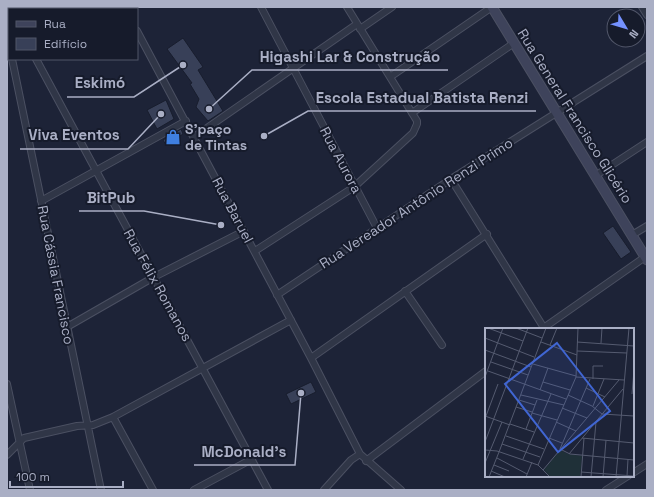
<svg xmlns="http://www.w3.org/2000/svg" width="654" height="497" font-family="'Space Grotesk',sans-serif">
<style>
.building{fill:#384058;stroke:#181d2d}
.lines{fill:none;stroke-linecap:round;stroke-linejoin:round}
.minor-casing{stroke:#4b5062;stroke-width:8}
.secondary-casing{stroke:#4b5062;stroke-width:11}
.minor{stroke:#303647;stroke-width:6}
.secondary{stroke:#3e435b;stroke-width:9}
.labels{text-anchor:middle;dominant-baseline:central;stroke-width:4;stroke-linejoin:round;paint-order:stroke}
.street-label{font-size:14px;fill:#aaafc5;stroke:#161b2b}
.poi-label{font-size:14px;font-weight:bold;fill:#aaafc5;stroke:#161b2b;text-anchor:start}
.inset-road{fill:none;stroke:#555b70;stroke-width:1}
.view{fill:#4066d3;fill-opacity:0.15;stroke:#4066d3;stroke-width:2}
.inset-edge{fill:none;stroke:#aaafc5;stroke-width:2}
.leader{fill:none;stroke:#aaafc5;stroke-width:1.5}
.callout-dot{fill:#aaafc5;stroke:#161b2b;stroke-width:1.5}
.callout-label{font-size:15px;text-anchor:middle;font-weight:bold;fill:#aaafc5;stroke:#161b2b;stroke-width:4;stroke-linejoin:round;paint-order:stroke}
</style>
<rect width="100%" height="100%" fill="#1d2337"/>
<path class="building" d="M183,38L203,67L198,70L223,111L208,121L196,107L199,99L190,84L192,83L167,49Z
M166,100L174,119L157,129L147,110Z
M181,129L183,134L166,145L163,140Z
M613,226L631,252L621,259L603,233Z
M311,382L316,392L291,404L286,394Z"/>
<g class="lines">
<g class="minor-casing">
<path id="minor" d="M124,7L125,9
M261,7L377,228
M642,7L647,15
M7,26L9,25
M360,29L392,7
M137,31L311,358L360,454L401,490
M7,32L9,42
M12,59L101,490
M36,59L268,490
M390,77L492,7
M412,113L514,43
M194,137L357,24
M595,176L647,142
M451,179L544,328
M41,201L186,121
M632,235L647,226
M255,251L354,187L413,133L417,124V121L347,7
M405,291L442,345
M277,295L451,179L647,56
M67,327L154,277L244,231
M542,329L645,257
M311,358L487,234
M7,384L30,490
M113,417L153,490
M7,455L24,438L77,426L93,425L113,417L291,320
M366,461L486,371
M633,473L647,464
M194,490L252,459
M324,490L351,460L360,454
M606,490L628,476"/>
</g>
<g class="secondary-casing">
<path id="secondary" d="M492,7L647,260"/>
</g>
<use href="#minor" class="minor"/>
<use href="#secondary" class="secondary"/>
</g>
<defs>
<g id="shop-bare" transform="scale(1.2)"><path d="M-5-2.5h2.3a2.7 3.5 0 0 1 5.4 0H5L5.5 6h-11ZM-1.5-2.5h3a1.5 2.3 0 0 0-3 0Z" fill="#3f7fe0" stroke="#161b2b" stroke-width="2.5" paint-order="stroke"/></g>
</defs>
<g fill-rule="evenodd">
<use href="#shop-bare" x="173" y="137"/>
</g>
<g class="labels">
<g class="street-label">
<text transform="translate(575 116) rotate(58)">Rua General Francisco Glicério</text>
<text transform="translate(341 160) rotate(62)">Rua Aurora</text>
<text transform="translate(416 203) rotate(-33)">Rua Vereador Antônio Renzi Primo</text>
<text transform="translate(233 210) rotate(62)">Rua Baruel</text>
<text transform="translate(56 275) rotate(79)">Rua Cássia Francisco</text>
<text transform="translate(158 285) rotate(61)">Rua Félix Romanos</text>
</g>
<g class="poi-label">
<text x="185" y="129">S'paço<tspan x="185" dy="16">de Tintas</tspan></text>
</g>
</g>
<g transform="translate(485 328)">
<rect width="149" height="149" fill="#1d2337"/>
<path d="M75,122L83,126L97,128L95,149H66L59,142Z" fill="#1f3038"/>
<path class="inset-road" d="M3,0L38,13M31,0L57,10M0,10L49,29M56,14L92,27M92,14L149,18M116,15L117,0M65,17L72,0M0,22L46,39M92,23L142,25M6,34L43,47M48,36L91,48M3,43L81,71M0,49L18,0M91,49L139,52M105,51L75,121L85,126L149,132M108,51V38H118M58,54L85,62M101,60L120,69M55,62L63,40M147,66L149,42M36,67L79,77M83,67L107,78L117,86M34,72L50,77M108,78L119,51M31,79L47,84M77,80L102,90M47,85L72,92M117,86L149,88M0,88L25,97M1,88L13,56M71,94L91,103M25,96L49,104M41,101L52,72M21,108L59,121M64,110L77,115M97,110L149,115M0,114L43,0M17,116L55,129M0,122L12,123L53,137L65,149M14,124L61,0M84,126L138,61M12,130L42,146M38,131L66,66M0,135L17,94M9,137L24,143M53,137L91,49L93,0M58,142L134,52M6,143L20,149M96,144L149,148M142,148L143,131M4,149L14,124M41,149L47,134M96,149L99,110M106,149L111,94M118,149L121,112M131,149L144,0"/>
<path class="view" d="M72,15L125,83L73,124L20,56Z"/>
<rect width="149" height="149" class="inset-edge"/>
</g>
<path class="leader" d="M209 109L252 70H448M183 65L134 97H67M264 136L308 111H536M161 114L128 149H20M221 225L144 211H79M301 393L295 465H194"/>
<g class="callout-dot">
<circle cx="209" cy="109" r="4"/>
<circle cx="183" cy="65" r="4"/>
<circle cx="264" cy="136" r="4"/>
<circle cx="161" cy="114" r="4"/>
<circle cx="221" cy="225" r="4"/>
<circle cx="301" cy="393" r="4"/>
</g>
<g class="callout-label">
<text x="350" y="62">Higashi Lar &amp; Construção</text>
<text x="100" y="88">Eskimó</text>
<text x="422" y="103">Escola Estadual Batista Renzi</text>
<text x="74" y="140">Viva Eventos</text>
<text x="111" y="203">BitPub</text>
<text x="244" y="457">McDonald's</text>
</g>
<rect width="654" height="497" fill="none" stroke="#aaafc5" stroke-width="16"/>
<rect x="8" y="8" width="130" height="52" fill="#161b2b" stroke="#515669"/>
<rect x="16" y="21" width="20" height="6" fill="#3e435b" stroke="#515669"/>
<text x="44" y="28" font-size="12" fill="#aaafc5">Rua</text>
<rect x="16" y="38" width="20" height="12" fill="#384058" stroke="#515669"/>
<text x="44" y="48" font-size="12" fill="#aaafc5">Edifício</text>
<g transform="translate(626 28) rotate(128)"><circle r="19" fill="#161b2b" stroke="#515669"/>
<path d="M0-3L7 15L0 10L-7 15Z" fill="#7491ff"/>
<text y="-6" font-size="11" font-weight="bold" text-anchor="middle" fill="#aaafc5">N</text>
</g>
<path d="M10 481v6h113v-6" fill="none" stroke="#aaafc5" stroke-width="2"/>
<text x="16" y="481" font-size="12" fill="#aaafc5" stroke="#161b2b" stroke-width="3" paint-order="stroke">100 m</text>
</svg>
